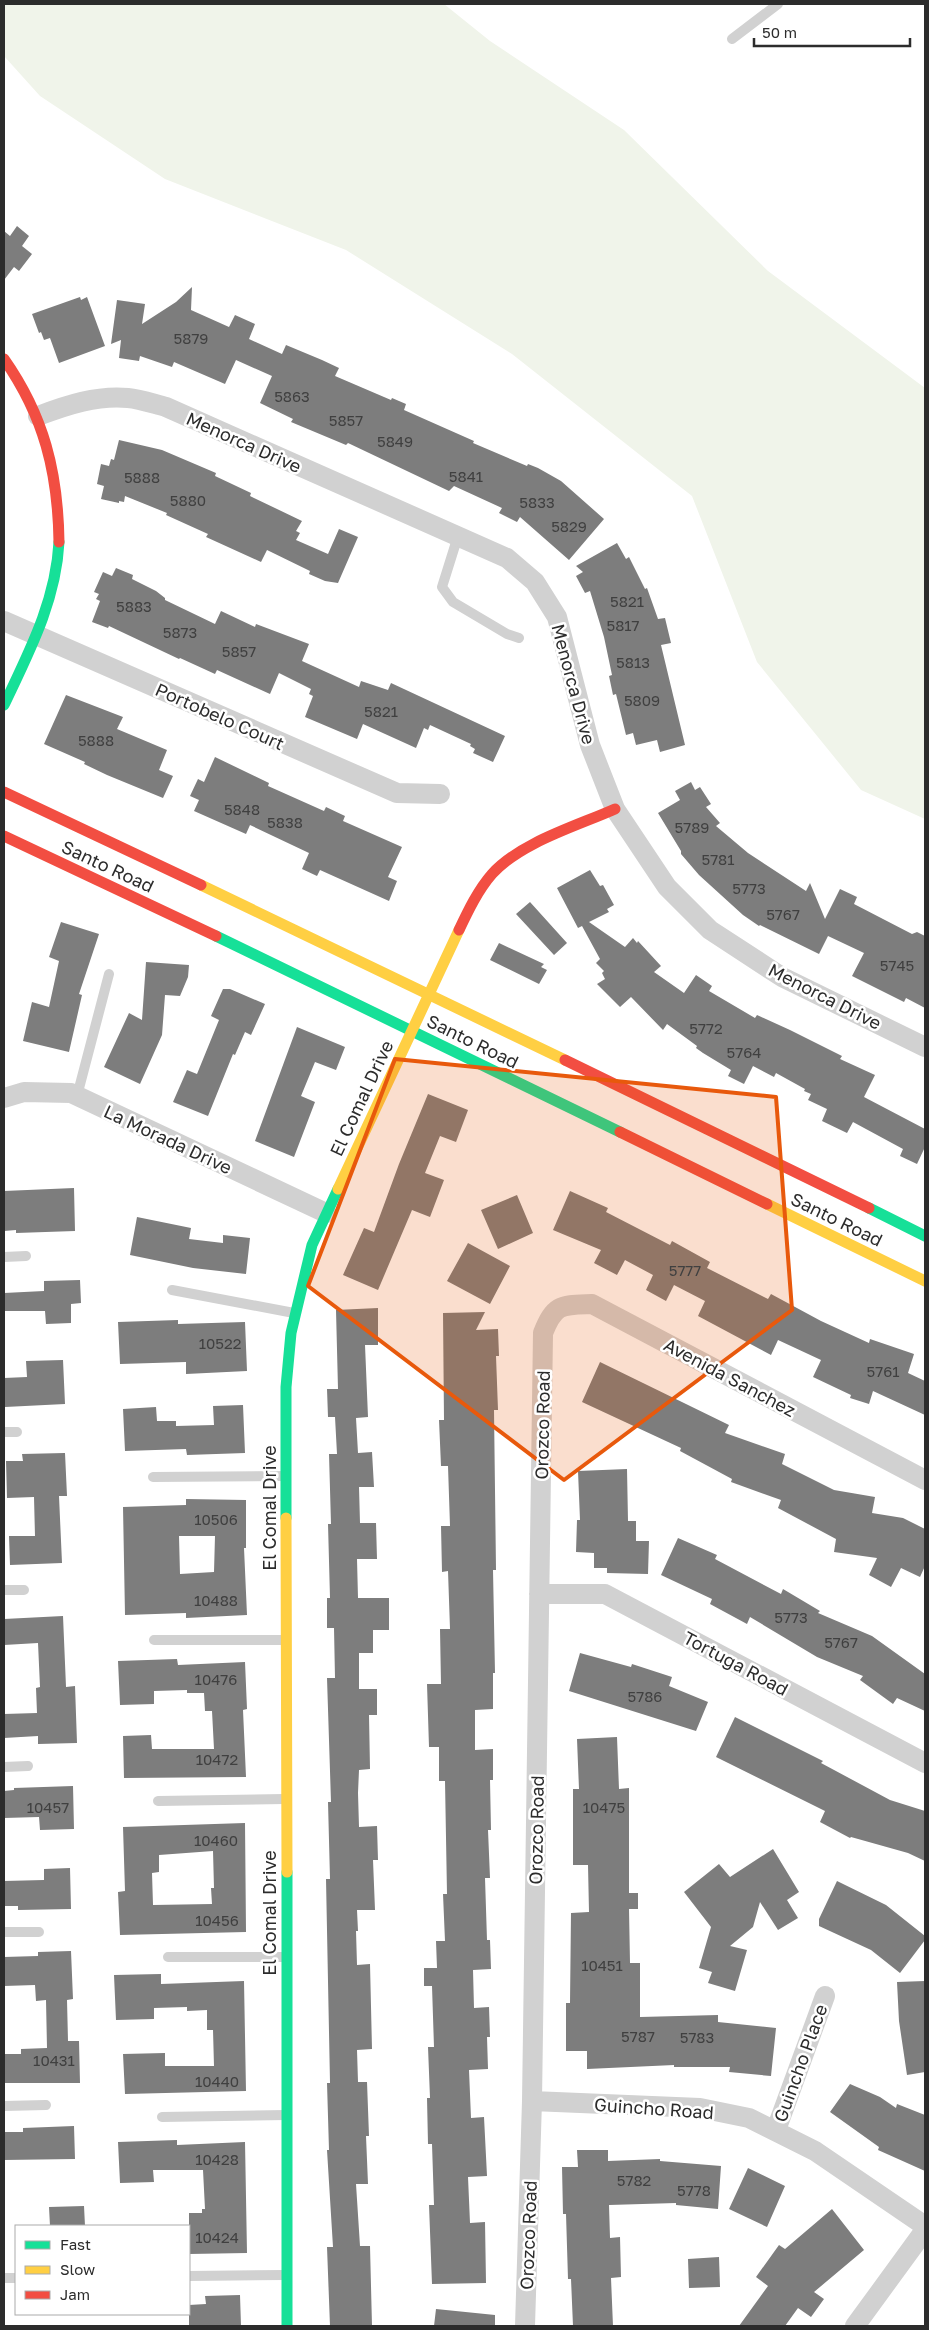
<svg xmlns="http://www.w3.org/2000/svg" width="929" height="2330" font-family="'Golos Text',sans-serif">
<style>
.green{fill:#f0f4ea}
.building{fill:#7d7d7d;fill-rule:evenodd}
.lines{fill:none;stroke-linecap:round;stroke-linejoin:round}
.lane{stroke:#d1d1d1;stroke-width:10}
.street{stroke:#d1d1d1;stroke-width:20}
.fast{stroke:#16e098;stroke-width:11}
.slow{stroke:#ffcf43;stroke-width:11}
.jam{stroke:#f24e42;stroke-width:11}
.marked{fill:#e8590c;fill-opacity:0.2;stroke:#e8590c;stroke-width:4;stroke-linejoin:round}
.labels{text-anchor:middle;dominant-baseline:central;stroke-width:5;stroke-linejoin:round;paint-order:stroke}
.number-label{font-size:15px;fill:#404040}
.street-label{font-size:18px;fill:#2c2c2c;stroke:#fff}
</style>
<rect width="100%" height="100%" fill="#fff"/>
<path class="green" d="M4,4H444L490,41L624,130L768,271L925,388V819L861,790L757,662L692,496L512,354L346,250L165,179L40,96L4,56Z"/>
<path class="building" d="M17,226L29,236L22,246L32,254L19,271L14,267L4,280V231L10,236Z
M192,287L191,310L229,327L235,315L255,324L249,339L282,354L286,345L322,360L339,368L335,376L391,400L392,398L406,404L404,410L474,441L473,443L527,466L528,464L538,468L561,481L604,519L569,560L520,517L517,522L499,513L502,508L454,486L449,491L348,443L346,445L291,422L293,419L260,403L272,376L236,360L225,384L174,362L172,367L140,356L139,361L119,358L121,340L111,344L117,300L145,304L142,324L176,302Z
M80,297L81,300L87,297L105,346L59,363L50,338L44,340L41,332L39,333L32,314Z
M119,440L162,450L216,473L215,476L251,493L250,496L302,521L296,531L300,533L296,540L328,554L339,529L358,537L338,583L325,581L309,574L310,571L267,550L261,562L206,537L208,534L166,515L167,513L125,496L124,502L119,501V503L101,499L104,486L97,484L101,464L109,466L111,459L114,460Z
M617,543L626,559L629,557L645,589L647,588L658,619L665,618L671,643L661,645L685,745L660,752L657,740L636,745L633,733L626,735L616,694L613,695L609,676L612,675L604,637L590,591L585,593L576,576L583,572L576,566Z
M116,568L133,575L132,579L156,591L165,598V600L215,624L221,611L255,627L256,624L309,644L302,661L359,687L361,681L388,690L391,683L505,736L493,762L473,753L475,749L470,746L471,744L430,725L428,730L424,728L416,748L363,724L357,739L305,717L313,696L309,694L311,689L279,673L270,694L217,670L215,674L180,658L179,659L109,626L108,628L92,622L100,601L96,599L99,594L94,592L103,572L112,576Z
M66,695L123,717L117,729L167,750L159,770L173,776L163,798L107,775L84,764L85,762L44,744Z
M215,757L269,783L268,786L324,811L326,807L345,816L343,821L402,847L388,877L397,881L389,901L320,870L317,876L302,869L309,853L250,825L246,834L194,811L199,800L190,796L198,779L204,782Z
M691,782L695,790L700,787L711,804L706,807L720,823L716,826L748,853L806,891L810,883L825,919L840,889L857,897L854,904L912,934L917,932L925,936V1008L906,998L904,1002L852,976L864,953L828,936L819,954L760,925L759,926L743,915L699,875L681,854V851L658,813L680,800L675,791Z
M590,870L600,886L603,885L614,905L607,909L609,912L589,922L625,947L633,938L637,943L638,941L661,966L654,972L684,993L696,975L712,986L709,991L755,1018L757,1015L790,1030L842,1056L840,1059L875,1075L864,1097L925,1129V1147L917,1164L900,1156L903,1149L853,1122L847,1133L822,1121L827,1109L808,1100L811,1094L804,1091L805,1089L776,1073L774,1077L753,1066L744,1084L728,1076L731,1070L703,1053L696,1048L697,1046L667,1024L663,1030L631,997L620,1007L597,984L605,979L602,973L604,971L596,963L600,959L582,926L578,928L557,888Z
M530,902L567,943L554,955L516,914Z
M61,922L99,934L79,994L82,995L69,1052L23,1041L32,1002L49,1007L59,961L49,957Z
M499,943L544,964L541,967L547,970L539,984L490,960Z
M146,962L189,965L188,977L180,996L165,995L162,1035L140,1084L104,1067L129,1013L142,1020Z
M223,989H230L265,1004L251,1035L245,1032L235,1055L233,1054L208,1116L173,1102L187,1070L197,1074L219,1020L211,1016Z
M297,1027L345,1047L336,1070L315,1062L301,1096L315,1102L294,1157L255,1141Z
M428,1094L468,1110L456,1142L440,1136L425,1173L444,1180L430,1217L412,1210L378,1290L343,1275L364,1228L374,1232L399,1164Z
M74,1188L75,1231L16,1233V1230L4,1231V1191Z
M570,1191L608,1208L606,1212L670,1245L672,1241L710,1262L707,1268L768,1299L771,1294L821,1321L869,1343L870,1339L914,1354L908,1373L925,1381V1415L873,1391L869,1404L850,1398L851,1395L813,1377L821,1360L778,1340L771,1355L698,1316L705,1301L674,1285L666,1301L646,1290L653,1275L625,1260L617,1275L594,1263L601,1250L553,1230Z
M517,1195L533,1233L498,1249L481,1210Z
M137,1217L191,1228L189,1239L223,1243V1235L250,1238L246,1274L193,1268L130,1255Z
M468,1243L510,1266L490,1304L447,1281Z
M80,1280L81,1303L71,1304V1323L46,1324L45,1311H4V1293L44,1291V1281Z
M378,1308V1345H365L368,1417L356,1418L358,1453L372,1452L374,1487H359L360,1523H376L377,1559H357L358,1598H389V1630H373V1653H359V1689H377V1715H369L370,1769L359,1770L358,1793L359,1827L377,1826L378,1860H373L375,1910H357L358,1931H356L357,1965L370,1964L372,2049L357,2050L358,2082H367L369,2136H366L368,2184H356L360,2246H370L372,2326H330L327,2247H333L327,2150H329L327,2083H330L326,1879H330L328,1802H331L327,1678H335L334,1628H327V1598H330L328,1524H331L329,1454H337L335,1417H328L327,1389H338L336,1310Z
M485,1312L476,1330L498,1329L499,1356H496L498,1410H494L496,1570H493L495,1673H493V1709L475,1710V1750L493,1749V1780H490L491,1830H488L490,1878H485L487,1940H490L491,1969L473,1970L474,2008L489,2007L490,2037H487L488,2069L469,2070L471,2118L484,2117L487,2176L468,2177L470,2223L485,2222L486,2283L432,2284L429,2205H434L432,2144H428L427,2098H430L428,2047H434L432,1986H424V1968H437L436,1941H445L443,1894H447L445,1781H439V1747H429L427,1684H441L440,1629H450L448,1571L442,1572L441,1526H450L448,1466H441L439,1420H444L443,1313Z
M178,1320V1324L245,1322L247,1371L186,1374V1362L120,1364L118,1322Z
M63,1360L65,1404L5,1407L4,1378L27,1377L26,1361Z
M600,1362L729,1425L725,1433L785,1454L782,1464L834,1490L875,1497L872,1513L903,1518L925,1529V1566L920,1577L901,1568L891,1587L869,1575L877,1558L834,1552L836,1539L778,1508L781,1500L731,1482L732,1479L680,1451L681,1448L582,1402Z
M243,1405L245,1453L187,1455L186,1449L125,1451L123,1409L156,1407L157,1421H176V1426L214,1425L213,1406Z
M65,1453L67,1496H59L62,1563L10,1565L9,1536H35L34,1497L7,1498L6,1461H23L22,1454Z
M627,1469L628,1521H636V1541H649L648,1574L607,1573V1568H594V1553L576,1552L577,1520H580L578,1471Z
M186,1499L246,1500V1548H244L247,1615L186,1618V1613L125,1615L123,1507L186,1505ZM179,1536H215L214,1572L180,1574Z
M678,1538L717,1555L715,1559L781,1594L783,1589L820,1611L818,1613L872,1636L925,1674V1711L897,1698L893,1704L860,1680L863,1676L817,1657L750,1617L747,1624L710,1604L712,1599L661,1575Z
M63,1616L66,1687L75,1686L77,1743L38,1744V1736L4,1738V1714L37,1713L36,1688L40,1687L38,1643L4,1645V1619Z
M580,1653L631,1667L632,1664L672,1677L669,1686L708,1702L696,1731L569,1691Z
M177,1659L178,1665L245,1662L247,1709L243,1710L246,1777L124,1778L123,1736L151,1735L152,1749H214L212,1711H205L204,1693H187V1690L154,1691V1704L120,1705L118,1661Z
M735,1717L823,1761L821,1763L890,1800L925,1811V1861L908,1853L851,1837L850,1838L820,1822L825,1811L716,1757Z
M617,1737L619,1789L629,1788V1893H638V1909H629L630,1963H640V2017L718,2015V2022L776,2028L771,2076L729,2072L730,2067H674V2065L587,2069V2051H566V2003H570L571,1913L589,1912L588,1865H573V1789H579L577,1739Z
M73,1786L74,1829L40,1830L39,1817L4,1818V1791L14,1790V1788Z
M245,1823L246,1932L120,1935L118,1892L125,1891L123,1827ZM213,1851L214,1888H211L212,1904L153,1905L152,1873L159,1872V1855Z
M773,1849L799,1892L787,1900L798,1918L778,1930L760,1902L753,1927L730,1946L747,1950L735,1991L708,1983L712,1972L699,1968L711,1927L684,1892L719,1864L730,1877Z
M70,1868L71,1909L18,1910V1906H4V1881L44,1880V1869Z
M837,1881L886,1905L925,1936V1940L900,1973L871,1950L819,1926V1919Z
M71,1951L73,1999L67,2000L68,2041H79L80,2083H4V2054H21V2049L47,2048L46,2000L36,2001L35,1985L4,1986V1957L38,1956V1952Z
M161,1974V1984L244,1981L246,2091L125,2094L123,2054L165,2053V2066H214L213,2030H207V2010L187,2011V2007L154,2008V2019L116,2020L114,1975Z
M925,1981V2072L907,2075L899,2021L897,1982Z
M850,2084L880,2097L896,2108L897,2104L925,2115V2171L878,2150L879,2147L830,2112Z
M74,2126L75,2159L4,2160V2132H23V2128Z
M177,2140V2145L245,2142L247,2253L189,2254V2213H202V2209H205L203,2170H153L154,2182L120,2183L118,2142Z
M577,2150H608V2161L660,2159V2161L721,2166L718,2209L676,2205V2203L609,2205L610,2238L620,2237L621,2277L611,2278L613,2326H573L571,2279H568L566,2214H563L562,2167H578Z
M748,2168L785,2186L767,2227L729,2209Z
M84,2206L85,2226H50L49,2207Z
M832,2209L864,2250L814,2292L824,2299L811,2317L798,2308L785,2326H739L768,2286L756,2277L779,2245L785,2249Z
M719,2257L720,2287L689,2288L688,2259Z
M240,2295L241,2326H189V2305L206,2304L205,2296Z
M436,2309L495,2315V2326H434Z"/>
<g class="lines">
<path class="lane" d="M732,39L778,4
M458,536L442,587L453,602L507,634L519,638
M77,1096L109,974
M4,1257L26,1256
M172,1290L294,1313
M4,1432H17
M153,1477L285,1476
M4,1590H24
M154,1640H285
M4,1767L28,1766
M158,1801L284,1799
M4,1932H39
M168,1957H286
M4,2106L46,2105
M162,2117L286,2115
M189,2276L285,2275
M4,2278H16"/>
<path class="street" d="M38,416C67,405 97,395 128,398C140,399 154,404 166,407L507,558L535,582L557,617L590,745L615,809L667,887L710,930L782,977L925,1047
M4,621L397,793L440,794
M4,1098L24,1092L71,1093L326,1213
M539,1594H605L925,1763
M532,2101L700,2108L749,2118L815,2151L925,2226
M776,2130L825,1996
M525,2326L532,2101L543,1333C555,1303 562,1305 592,1304L925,1480
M855,2326L925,2230"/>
<path class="fast" d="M4,705C29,652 56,601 59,542
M216,936L620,1132
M869,1208L925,1236
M286,1518V1387L291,1333L312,1245L338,1189
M287,1872V2326"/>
<path class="slow" d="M201,885L565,1060
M338,1189L459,930
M767,1204L925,1281
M286,1518L287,1872"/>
<path class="jam" d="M4,359C44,416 58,472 59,542
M4,792L201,885
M4,836L216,936
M459,930C468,911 478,890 492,874C521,842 577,826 615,809
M565,1060L869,1208
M620,1132L767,1204"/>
</g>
<path class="marked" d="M395,1059L776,1097L792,1310L564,1480L308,1286Z"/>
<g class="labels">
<g class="number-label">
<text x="191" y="338">5879</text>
<text x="292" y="396">5863</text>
<text x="346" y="420">5857</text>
<text x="395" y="441">5849</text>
<text x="466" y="476">5841</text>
<text x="142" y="477">5888</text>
<text x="188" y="500">5880</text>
<text x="537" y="502">5833</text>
<text x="569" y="526">5829</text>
<text x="627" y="601">5821</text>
<text x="134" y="606">5883</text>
<text x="623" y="625">5817</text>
<text x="180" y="632">5873</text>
<text x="239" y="651">5857</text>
<text x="633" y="662">5813</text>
<text x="642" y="700">5809</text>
<text x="381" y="711">5821</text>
<text x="96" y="740">5888</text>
<text x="242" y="809">5848</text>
<text x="285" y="822">5838</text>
<text x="692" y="827">5789</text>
<text x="718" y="859">5781</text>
<text x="749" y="888">5773</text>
<text x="783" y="914">5767</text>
<text x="897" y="965">5745</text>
<text x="706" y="1028">5772</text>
<text x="744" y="1052">5764</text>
<text x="685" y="1270">5777</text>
<text x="220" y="1343">10522</text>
<text x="883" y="1371">5761</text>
<text x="216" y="1519">10506</text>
<text x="216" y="1600">10488</text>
<text x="791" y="1617">5773</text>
<text x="841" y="1642">5767</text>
<text x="216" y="1679">10476</text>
<text x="645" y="1696">5786</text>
<text x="217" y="1759">10472</text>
<text x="48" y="1807">10457</text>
<text x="604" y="1807">10475</text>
<text x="216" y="1840">10460</text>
<text x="217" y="1920">10456</text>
<text x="602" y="1965">10451</text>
<text x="638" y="2036">5787</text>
<text x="697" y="2037">5783</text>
<text x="54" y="2060">10431</text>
<text x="217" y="2081">10440</text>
<text x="217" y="2159">10428</text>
<text x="634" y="2180">5782</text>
<text x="694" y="2190">5778</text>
<text x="217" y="2237">10424</text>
</g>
<g class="street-label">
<text transform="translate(244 442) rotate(24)">Menorca Drive</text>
<text transform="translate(574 684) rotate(75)">Menorca Drive</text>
<text transform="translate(220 716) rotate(24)">Portobelo Court</text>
<text transform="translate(108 866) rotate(25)">Santo Road</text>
<text transform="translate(825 996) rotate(27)">Menorca Drive</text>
<text transform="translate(473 1041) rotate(26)">Santo Road</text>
<text transform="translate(361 1098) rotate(-65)">El Comal Drive</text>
<text transform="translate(168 1139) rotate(25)">La Morada Drive</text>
<text transform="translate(837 1219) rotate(26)">Santo Road</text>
<text transform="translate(730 1377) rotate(28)">Avenida Sanchez</text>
<text transform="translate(542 1425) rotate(-89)">Orozco Road</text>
<text transform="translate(269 1508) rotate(-90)">El Comal Drive</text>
<text transform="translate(736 1663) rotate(28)">Tortuga Road</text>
<text transform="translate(536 1830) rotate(-89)">Orozco Road</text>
<text transform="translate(269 1913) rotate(-90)">El Comal Drive</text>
<text transform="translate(800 2063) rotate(-70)">Guincho Place</text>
<text transform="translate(654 2108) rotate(4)">Guincho Road</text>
<text transform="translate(528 2235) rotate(-88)">Orozco Road</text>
</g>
</g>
<rect width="929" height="2330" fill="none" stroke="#2c2c2c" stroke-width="10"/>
<rect x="15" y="2225" width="175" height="90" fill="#ffffff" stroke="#ababab"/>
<rect x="25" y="2241" width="25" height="8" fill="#16e098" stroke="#ababab"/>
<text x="60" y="2250" font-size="15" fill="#2c2c2c">Fast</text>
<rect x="25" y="2266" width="25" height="8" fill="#ffcf43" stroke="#ababab"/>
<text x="60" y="2275" font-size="15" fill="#2c2c2c">Slow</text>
<rect x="25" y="2291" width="25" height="8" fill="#f24e42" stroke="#ababab"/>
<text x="60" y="2300" font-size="15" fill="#2c2c2c">Jam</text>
<path d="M754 38v8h156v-8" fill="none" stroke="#2c2c2c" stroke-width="2.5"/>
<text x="762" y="38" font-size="15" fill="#2c2c2c" stroke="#ffffff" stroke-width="4" paint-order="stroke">50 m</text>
</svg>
